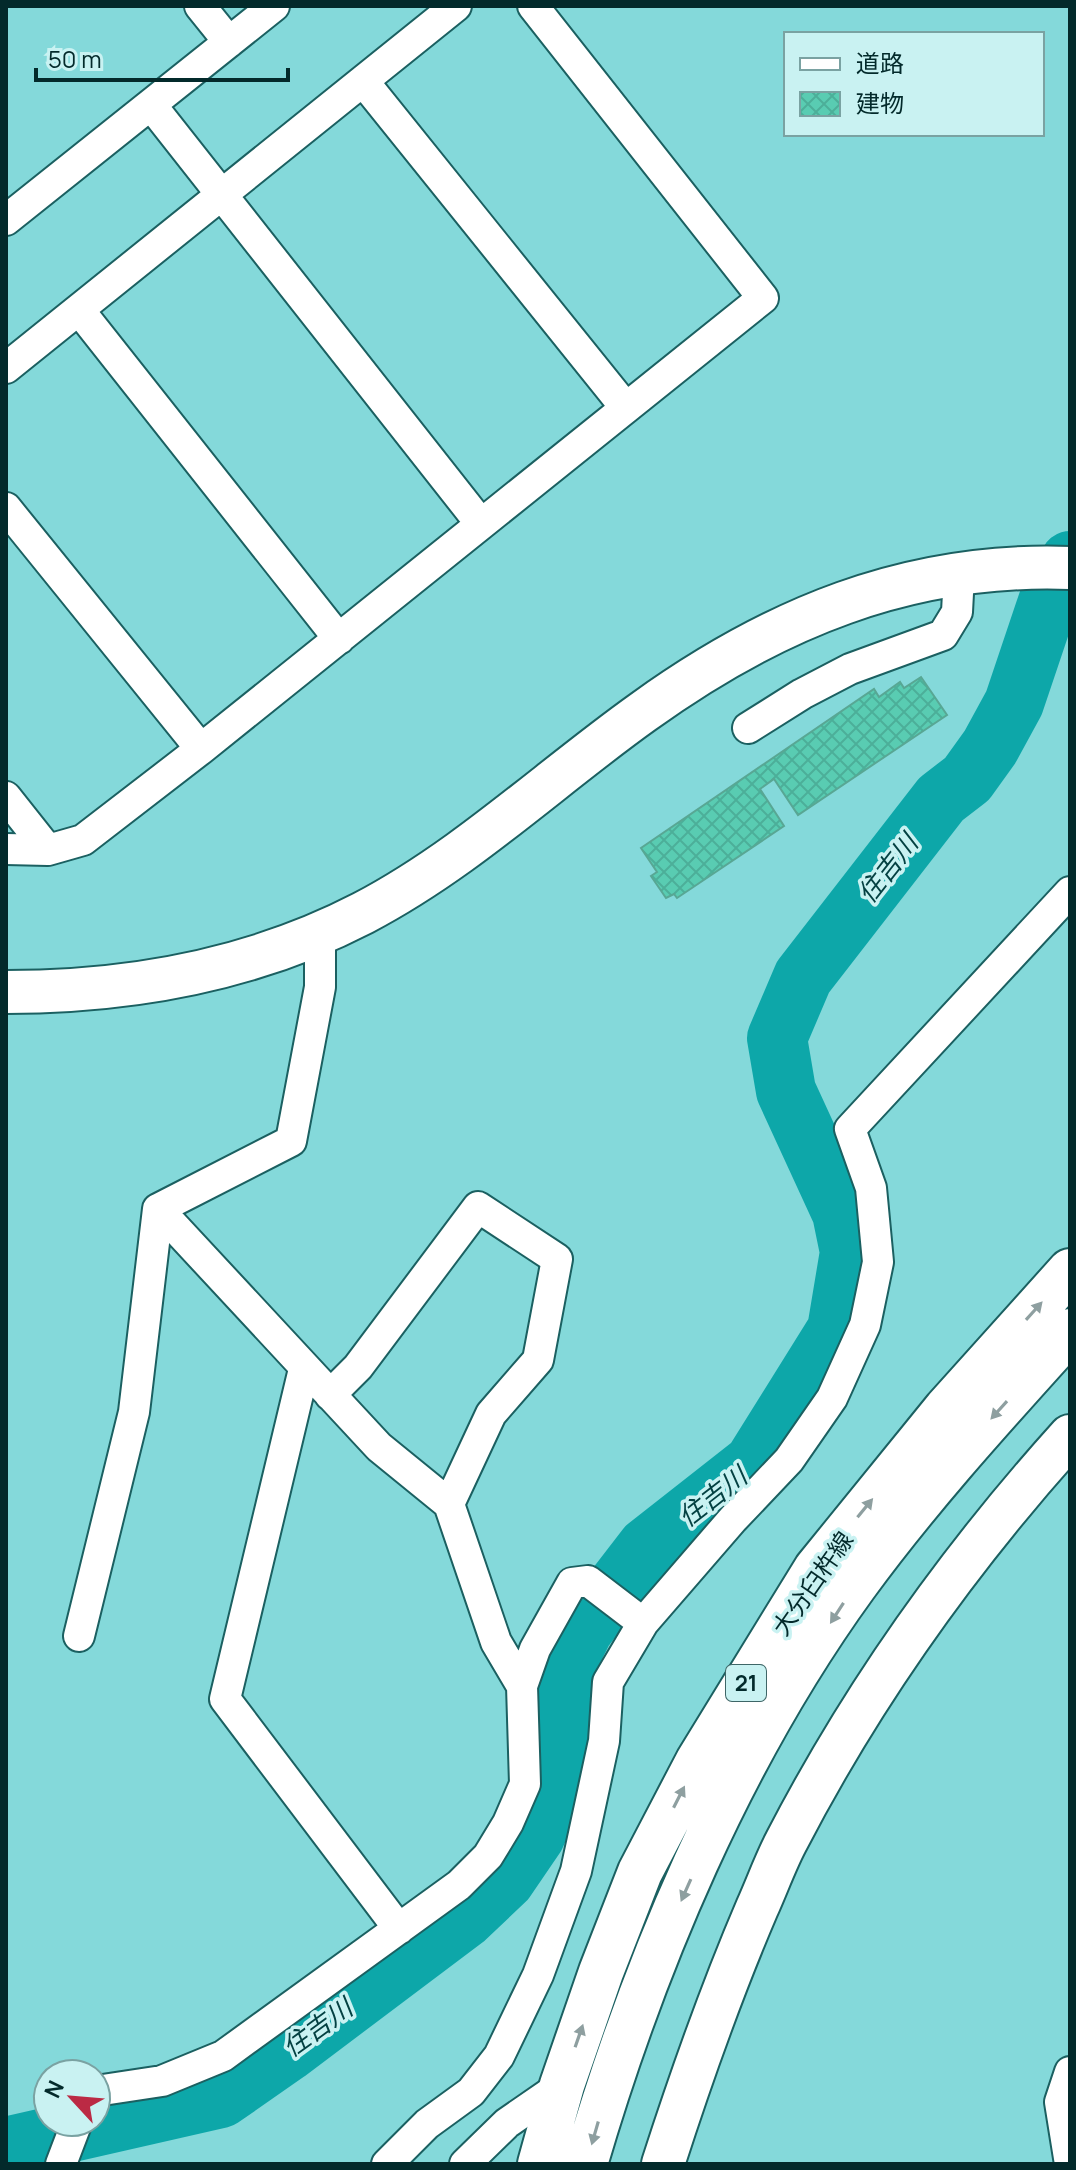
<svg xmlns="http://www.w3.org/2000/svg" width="1076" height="2170" font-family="Manrope,'Noto Sans JP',sans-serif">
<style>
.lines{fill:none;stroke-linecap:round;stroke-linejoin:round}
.river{stroke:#0da7a9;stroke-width:60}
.building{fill:url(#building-cross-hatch);stroke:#58a794;stroke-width:2}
.street-casing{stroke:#1b6061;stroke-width:34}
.secondary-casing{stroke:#1b6061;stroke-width:46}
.primary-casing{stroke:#1b6061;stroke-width:48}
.street{stroke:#fff;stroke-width:30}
.secondary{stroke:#fff;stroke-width:42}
.primary{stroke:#fff;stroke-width:44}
.oneway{fill:#8e9fa0}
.labels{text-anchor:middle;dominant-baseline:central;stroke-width:7;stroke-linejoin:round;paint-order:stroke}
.shield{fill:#c9f2f2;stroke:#3e6667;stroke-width:2}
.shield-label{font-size:22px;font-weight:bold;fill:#032a2b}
.street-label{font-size:24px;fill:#032a2b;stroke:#c9f2f2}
.water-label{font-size:26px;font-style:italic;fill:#044142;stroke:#c9f2f2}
</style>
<defs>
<pattern id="building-cross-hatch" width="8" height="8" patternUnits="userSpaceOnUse" patternTransform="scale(2)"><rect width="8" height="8" fill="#59ccb2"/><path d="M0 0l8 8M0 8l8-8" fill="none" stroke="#4caf99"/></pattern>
</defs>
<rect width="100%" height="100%" fill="#84d9da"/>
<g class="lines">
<path class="river" d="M6,2147L221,2098L287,2052L465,1918L505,1880L535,1836L555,1792L561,1761L563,1670L583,1630L647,1547L754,1463L837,1330L850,1252L842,1213L786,1091L777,1038L803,977L941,799L967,779L990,747L1014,703L1048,602L1070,561"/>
</g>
<path class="building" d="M921,677L947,715L798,815L774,779L760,789L784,826L677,898L674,894L666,898L651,876L657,872L641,848L874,689L879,697L900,682L904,688Z"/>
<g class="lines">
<g class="street-casing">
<path id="street" d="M200,6L229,42
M363,81L626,408
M151,105L481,524
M6,220L274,6
M79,310L339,639
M6,368L456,6
M6,508L201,749
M748,728L802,694L850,669L943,635L957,612L959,574
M6,797L48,850
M6,849L48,850L83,840L201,749L763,298L533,6
M158,1209L379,1447L449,1504
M304,1369L225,1699L399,1929
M330,1395L358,1367L478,1207L557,1259L538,1360L491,1414L449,1504L496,1642L522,1686
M79,1636L134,1412L158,1209L291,1141L320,987V933
M1070,2072L1060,2102L1070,2164
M96,2091L162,2081L223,2056L459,1885L488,1856L508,1823L525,1784L522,1686L535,1649L572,1583L588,1581L643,1623
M61,2164L77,2122
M387,2164L427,2124L471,2092L499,2056L538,1975L576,1871L604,1741L608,1682L643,1623L733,1519L789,1460L832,1398L865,1325L878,1262L871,1188L850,1129L1070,892
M465,2164L507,2123L562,2085L566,2086"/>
</g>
<g class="secondary-casing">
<path id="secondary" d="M6,992C129,992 253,970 363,913C466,859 549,779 643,712C772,619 908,562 1070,568
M663,2164C691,2077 721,1992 757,1908C767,1886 775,1863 786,1842C862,1695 960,1558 1070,1436"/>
</g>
<g class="primary-casing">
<path id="primary" d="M540,2164L562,2085L601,1972L640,1872L698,1761L816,1569L946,1409L1070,1271
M585,2164C644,1963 731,1756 855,1585C920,1496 996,1413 1070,1331"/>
</g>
<use href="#street" class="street"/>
<use href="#secondary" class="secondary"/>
<use href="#primary" class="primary"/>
</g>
<defs><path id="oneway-solid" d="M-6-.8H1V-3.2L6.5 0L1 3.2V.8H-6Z" transform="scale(2)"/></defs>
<g class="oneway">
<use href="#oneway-solid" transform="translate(1034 1311) rotate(-48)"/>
<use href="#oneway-solid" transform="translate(999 1410) rotate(132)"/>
<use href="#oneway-solid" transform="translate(865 1508) rotate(-51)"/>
<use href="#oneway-solid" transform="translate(837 1613) rotate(123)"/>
<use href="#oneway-solid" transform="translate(679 1797) rotate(-63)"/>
<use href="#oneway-solid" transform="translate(686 1890) rotate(114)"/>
<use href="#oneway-solid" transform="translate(579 2036) rotate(-71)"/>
<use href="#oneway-solid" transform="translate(595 2133) rotate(106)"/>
</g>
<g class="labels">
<rect class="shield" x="726" y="1665" width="40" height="36" rx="6"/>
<g class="shield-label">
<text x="746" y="1683">21</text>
</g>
<g class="street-label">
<text transform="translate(812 1583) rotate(-55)">大分臼杵線</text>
</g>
<g class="water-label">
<text transform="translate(887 868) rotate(-52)">住吉川</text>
<text transform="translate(712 1496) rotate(-38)">住吉川</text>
<text transform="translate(317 2027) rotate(-36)">住吉川</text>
</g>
</g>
<rect width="1076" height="2170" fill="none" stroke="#032a2b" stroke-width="16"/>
<rect x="784" y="32" width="260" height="104" fill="#c9f2f2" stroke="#7aa2a2" stroke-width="2"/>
<rect x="800" y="58" width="40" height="12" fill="#ffffff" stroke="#7aa2a2" stroke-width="2"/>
<text x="856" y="72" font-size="24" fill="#032a2b">道路</text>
<rect x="800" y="92" width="40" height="24" fill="url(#building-cross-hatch)" stroke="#7aa2a2" stroke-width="2"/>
<text x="856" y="112" font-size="24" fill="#032a2b">建物</text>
<g transform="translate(72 2098) rotate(296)"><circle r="38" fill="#c9f2f2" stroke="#7aa2a2" stroke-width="2"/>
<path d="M0-6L14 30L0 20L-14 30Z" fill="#bb2a44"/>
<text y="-12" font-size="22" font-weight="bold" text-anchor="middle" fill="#032a2b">N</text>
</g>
<path d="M36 68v12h252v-12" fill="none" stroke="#032a2b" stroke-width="4"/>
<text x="48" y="68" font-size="24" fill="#032a2b" stroke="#c9f2f2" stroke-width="6" paint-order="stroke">50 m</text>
</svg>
